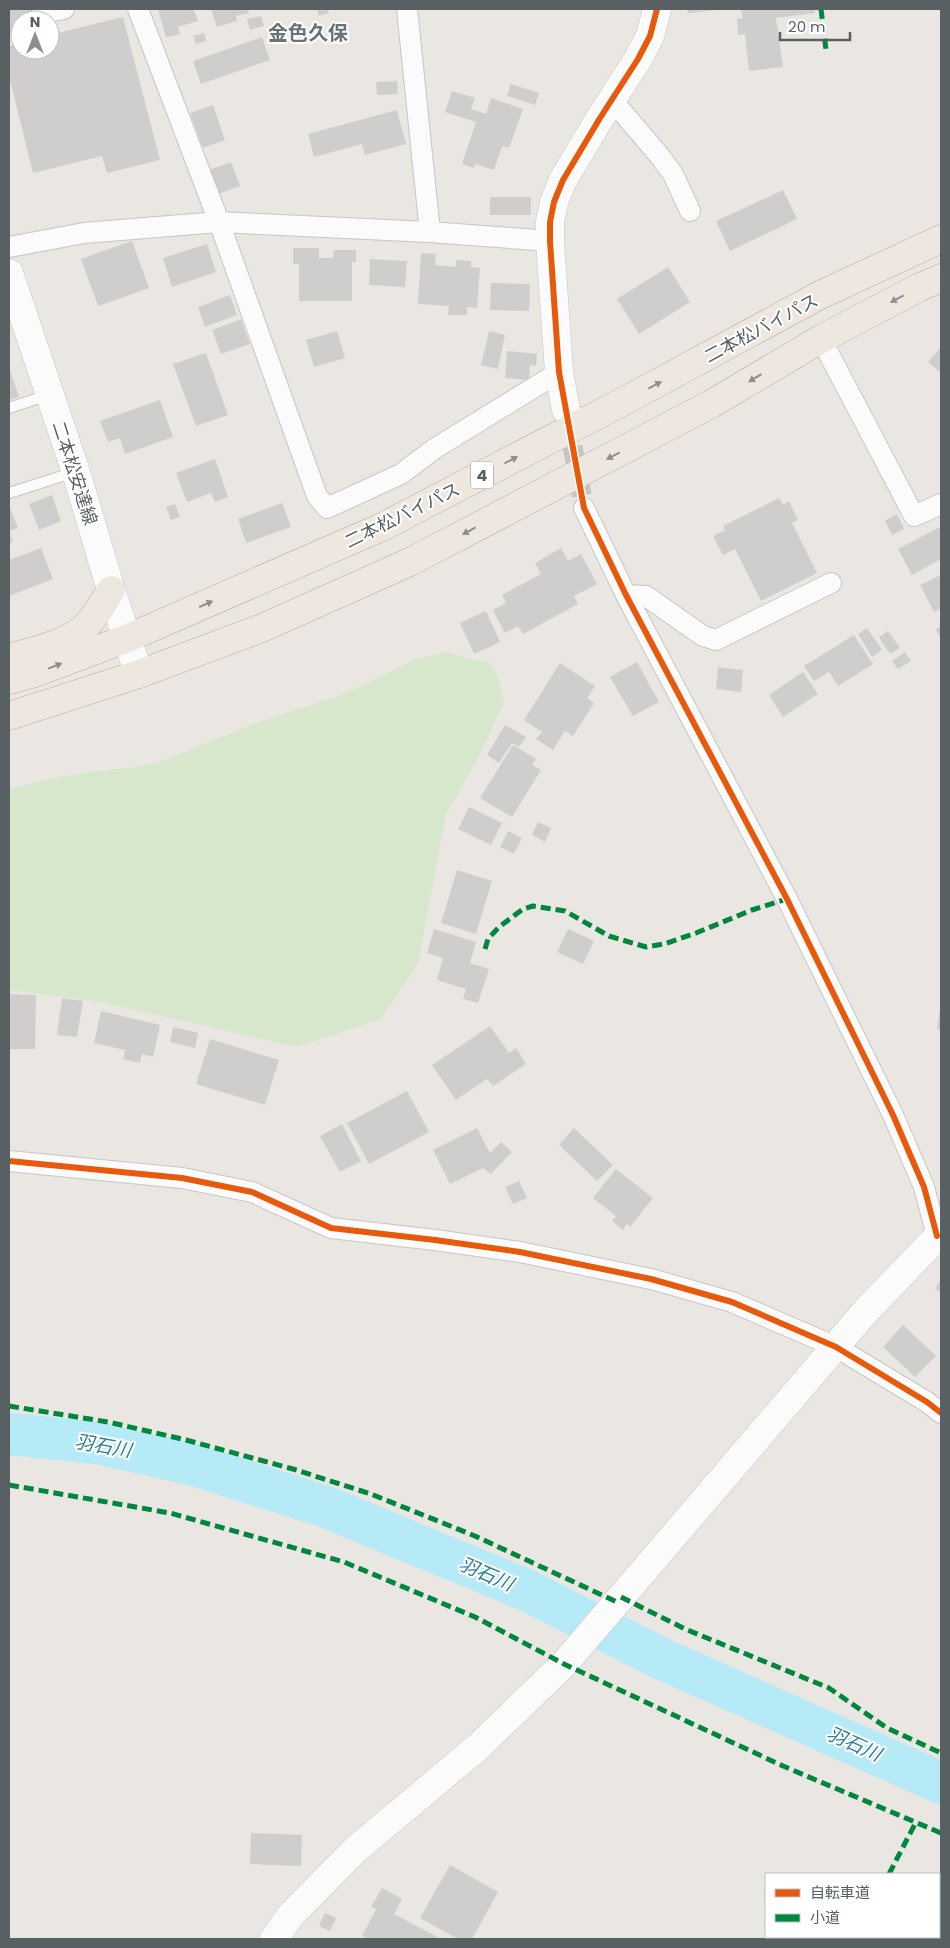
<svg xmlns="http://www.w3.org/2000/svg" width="950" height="1948" font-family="Poppins,'Noto Sans JP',sans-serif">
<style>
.green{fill:#d6e7cc}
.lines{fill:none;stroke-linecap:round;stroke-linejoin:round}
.river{stroke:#b6eaf7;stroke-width:42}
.building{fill:#d0cecc}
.street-tunnel{stroke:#c6c5c3;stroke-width:20;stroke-dasharray:20 10;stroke-linecap:butt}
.lane-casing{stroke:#c6c6c5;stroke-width:12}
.street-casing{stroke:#c6c6c5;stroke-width:22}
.secondary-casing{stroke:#c5c6c5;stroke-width:29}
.highway-casing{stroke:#c2a790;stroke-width:29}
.lane{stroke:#fcfbfb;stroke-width:10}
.street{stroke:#fcfbfb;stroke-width:20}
.secondary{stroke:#fcfbfb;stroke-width:28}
.highway{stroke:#eee7e0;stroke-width:28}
.quiet{stroke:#00873e;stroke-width:5;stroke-dasharray:10 5;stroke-linecap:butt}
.cycleway-casing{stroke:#fff;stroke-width:9}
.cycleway{stroke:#e8590c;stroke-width:6}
.oneway{fill:#8d8f8f}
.labels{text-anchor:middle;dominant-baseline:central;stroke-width:4;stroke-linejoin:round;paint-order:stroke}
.shield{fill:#fff;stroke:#8b9092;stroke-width:1}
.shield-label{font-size:16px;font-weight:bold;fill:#596063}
.street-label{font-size:18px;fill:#596063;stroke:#fff}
.water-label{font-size:19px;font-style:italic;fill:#2f7e9c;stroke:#fff}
.quarter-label{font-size:20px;font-weight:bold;fill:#6a7275;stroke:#fff}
</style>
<rect width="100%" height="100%" fill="#eae7e3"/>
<path class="green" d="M448,652L468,659L489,662L497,674L504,703L477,760L446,814L418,963L381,1019L296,1047L101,1002L9,990V791C36,779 77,774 107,770C124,768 141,767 157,763L256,723L344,694L419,658Z"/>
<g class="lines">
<path class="river" d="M9,1434L97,1443L194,1465L326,1507L526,1590L662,1659L941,1783"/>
</g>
<path class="building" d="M9,9H33L36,20H20V30L9,33Z
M158,9H194L198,21L178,27L180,34L166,37Z
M211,9H248L249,13L236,16L237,21L217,27Z
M317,9H327L329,13L319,16Z
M687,9H715L716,10L688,13Z
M741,9H814L815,13L776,18L783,67L749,71L745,34L738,35L737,19L743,18Z
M261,16L264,26L250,30L247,19Z
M123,17L160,160L107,173L102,156L33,173L9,76V46L20,43V50H50V35Z
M204,33L206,41L196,44L193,36Z
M262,37L270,60L201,84L193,61Z
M397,81L398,94L377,95L376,82Z
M511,84L539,93L535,105L507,96Z
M452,91L475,98L471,109L486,114L491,98L523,109L509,148L502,146L494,170L475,164L474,168L462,164L476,122L445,112Z
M213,105L225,140L203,148L190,113Z
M397,110L406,144L365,155L362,144L314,157L308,134Z
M231,162L240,186L218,194L209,170Z
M783,190L797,219L730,251L716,221Z
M490,197H531V215H490Z
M132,241L149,288L98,306L81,259Z
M207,244L216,272L172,287L163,258Z
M293,248H319V258H333L334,250H356V262H352V301H299V264H293Z
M421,253L436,254L435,265L456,267V260L471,261V267L480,268L477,308L467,307V315H448L449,306L418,304Z
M370,259L407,261L405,287L369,285Z
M668,267L690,302L639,334L617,299Z
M491,283L530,284L529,311L490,310Z
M230,295L237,315L205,327L198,307Z
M241,319L250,344L221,354L212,330Z
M337,331L345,358L314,367L306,340Z
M489,331L505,335L498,369L481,365Z
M941,347V373L928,362Z
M507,351L537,354L536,366L530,365L529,380L505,378Z
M206,353L228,415L196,426L173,364Z
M9,367L19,397L9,400Z
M160,400L173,437L125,454L120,438L108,442L100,421Z
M215,459L228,497L215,502L211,493L187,502L176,473Z
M52,495L61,521L39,530L29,504Z
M779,498L783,505L789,501L798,520L792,523L817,573L761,601L735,549L723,555L713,536L725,530L723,526Z
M282,503L291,527L246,543L238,519Z
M175,504L180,517L171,520L166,507Z
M10,508L18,528L9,531L13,542L9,543V509Z
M897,514L904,529L892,535L885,521Z
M940,527L941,559L912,575L898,549Z
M41,548L53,579L9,596V560Z
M561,548L568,561L581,554L597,584L574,596L578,604L523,634L518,626L505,633L493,610L506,603L502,595L541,574L535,563Z
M941,575V608L934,612L920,585Z
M486,611L500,642L474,654L460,623Z
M941,626V640L936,629Z
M867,628L882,650L872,657L858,634Z
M888,631L900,648L890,654L879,637Z
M854,635L873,664L838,686L829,672L814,681L804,666Z
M905,652L911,661L898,669L892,661Z
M637,662L659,702L633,716L610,677Z
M560,663L595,686L587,698L594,703L573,736L565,731L553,750L536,739L542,732L524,720Z
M718,667L743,670L741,692L716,689Z
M803,672L818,694L783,717L769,695Z
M505,725L526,737L519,747L512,743L499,763L487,755Z
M513,745L536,759L532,765L541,770L512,817L480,798Z
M469,807L502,823L491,845L458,829Z
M538,822L551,828L545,842L532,835Z
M508,831L522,838L514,854L500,847Z
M457,870L492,881L476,934L441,923Z
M434,929L476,942L470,963L489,969L478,1003L463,999L466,989L437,980L443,958L427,953Z
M568,929L594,941L583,964L557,952Z
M9,994L36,995L35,1049H9Z
M62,998L83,1001L77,1037L57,1035Z
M940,1009H941V1030L937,1029Z
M101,1011L160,1025L153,1057L142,1054L140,1063L123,1059L125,1050L94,1043Z
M490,1026L509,1053L516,1048L526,1064L493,1086L487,1079L456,1100L432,1065Z
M173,1027L198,1033L195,1048L170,1042Z
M210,1039L279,1060L265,1105L196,1084Z
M407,1091L429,1132L369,1164L347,1123Z
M342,1124L361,1161L340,1172L320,1136Z
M477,1128L490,1153L501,1142L512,1152L491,1174L483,1168L450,1184L433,1150Z
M574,1128L613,1165L597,1181L559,1145Z
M616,1169L653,1198L630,1227L627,1224L623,1230L612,1221L616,1216L593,1198Z
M519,1181L527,1198L513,1204L505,1187Z
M941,1279V1293L935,1289Z
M903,1325L936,1356L915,1377L883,1347Z
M251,1833L302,1835L301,1866L250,1864Z
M450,1865L498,1892L472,1939H458L420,1918Z
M382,1888L402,1899L394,1914L441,1939H369L362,1936L376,1909L371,1907Z
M325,1913L336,1918L330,1931L319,1926Z"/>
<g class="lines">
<path class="street-tunnel" d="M567,417L584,508"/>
<g class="lane-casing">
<path id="lane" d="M9,408L48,395
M9,493L75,472"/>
</g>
<g class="street-casing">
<path id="street" d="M42,9L43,13L64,9
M138,9L219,222L317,496L327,508L401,474L434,449L559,372
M407,9L430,232
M612,100L658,154L673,174L690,211
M9,247L84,233L219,222L430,232L550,241
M821,339L914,516L941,504
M584,508L626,595L787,899L893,1115L924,1187L937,1236
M626,595L646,596L703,636L716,640L831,583
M9,1161L182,1178L252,1192L331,1228L435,1240L520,1252L651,1279L732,1302L836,1347L927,1402L941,1413"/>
</g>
<g class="secondary-casing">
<path id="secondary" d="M9,273L76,472L111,590L139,674
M566,410L559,372L550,241V222L554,202L563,180L600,118L638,59L650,36L657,9
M274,1939L290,1916L355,1850L478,1747L564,1664L865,1312L941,1233"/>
</g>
<g class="highway-casing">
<path id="highway" d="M9,658C32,651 67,644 84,628C96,617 103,603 111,590
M9,680L35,673L128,638L382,527L628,399L820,295L941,239
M9,716L139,674L262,628L412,561L711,404L821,339L918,288L941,278"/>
</g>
<use href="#lane" class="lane"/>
<use href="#street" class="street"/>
<use href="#secondary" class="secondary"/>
<use href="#highway" class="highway"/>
<path class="quiet" d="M821,9L826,50
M485,949L488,939L499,927L523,909L533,906L565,911L609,936L646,947L664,944L696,933L752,910L787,899
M9,1406L108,1422L186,1440L293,1469L371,1494L475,1536L617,1602
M9,1485L170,1513L344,1562L475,1617L564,1664L783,1766L941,1833
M621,1597L685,1629L829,1688L887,1728L941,1753
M889,1874L916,1822
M856,1939L857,1937"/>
<g class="cycleway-casing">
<path id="cycleway" d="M657,9L650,36L638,59L600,118L563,180L554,202L550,222V241L559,372L584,508L626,595L787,899L893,1115L924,1187L937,1236
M9,1161L182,1178L252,1192L331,1228L435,1240L520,1252L651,1279L732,1302L836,1347L927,1402L941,1413"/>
</g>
<use href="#cycleway" class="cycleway"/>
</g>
<defs><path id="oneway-solid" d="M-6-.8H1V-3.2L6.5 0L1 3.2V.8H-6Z" transform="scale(1.25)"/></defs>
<g class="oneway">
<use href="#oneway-solid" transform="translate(897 299) rotate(152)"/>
<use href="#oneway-solid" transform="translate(755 378) rotate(149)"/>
<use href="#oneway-solid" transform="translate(655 385) rotate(-28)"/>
<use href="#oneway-solid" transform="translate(613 456) rotate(152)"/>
<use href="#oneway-solid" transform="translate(511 460) rotate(-27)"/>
<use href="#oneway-solid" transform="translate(469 531) rotate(152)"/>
<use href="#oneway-solid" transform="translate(206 604) rotate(-24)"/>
<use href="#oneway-solid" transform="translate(55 666) rotate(-21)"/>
</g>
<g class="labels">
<rect class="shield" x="471" y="461.5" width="22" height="27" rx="4"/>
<g class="shield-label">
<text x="482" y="475">4</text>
</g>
<g class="street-label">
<text transform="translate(761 328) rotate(-28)">二本松バイパス</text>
<text transform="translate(75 473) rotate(72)">二本松安達線</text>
<text transform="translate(402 515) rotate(-26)">二本松バイパス</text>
</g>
<g class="water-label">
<text transform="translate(103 1446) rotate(10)">羽石川</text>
<text transform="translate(486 1574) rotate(23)">羽石川</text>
<text transform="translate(854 1744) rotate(24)">羽石川</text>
</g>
<g class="quarter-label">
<text x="308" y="33">金色久保</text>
</g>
</g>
<rect width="950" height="1948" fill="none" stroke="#596063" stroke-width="20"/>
<rect x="765" y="1873" width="175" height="65" fill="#ffffff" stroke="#bdbfc1"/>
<rect x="775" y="1889" width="25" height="8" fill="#e8590c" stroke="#bdbfc1"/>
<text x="810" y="1898" font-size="15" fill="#596063">自転車道</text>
<rect x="775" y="1914" width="25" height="8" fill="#00873e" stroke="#bdbfc1"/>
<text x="810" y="1923" font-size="15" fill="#596063">小道</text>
<g transform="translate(35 35)"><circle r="24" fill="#ffffff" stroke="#bdbfc1"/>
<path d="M0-4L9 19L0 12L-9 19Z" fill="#8c8f90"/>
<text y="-8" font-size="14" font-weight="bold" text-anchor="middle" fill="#596063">N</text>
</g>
<path d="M780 32v8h70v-8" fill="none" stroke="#596063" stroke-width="2.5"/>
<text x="788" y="32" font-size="15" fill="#596063" stroke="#ffffff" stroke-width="4" paint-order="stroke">20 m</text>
</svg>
